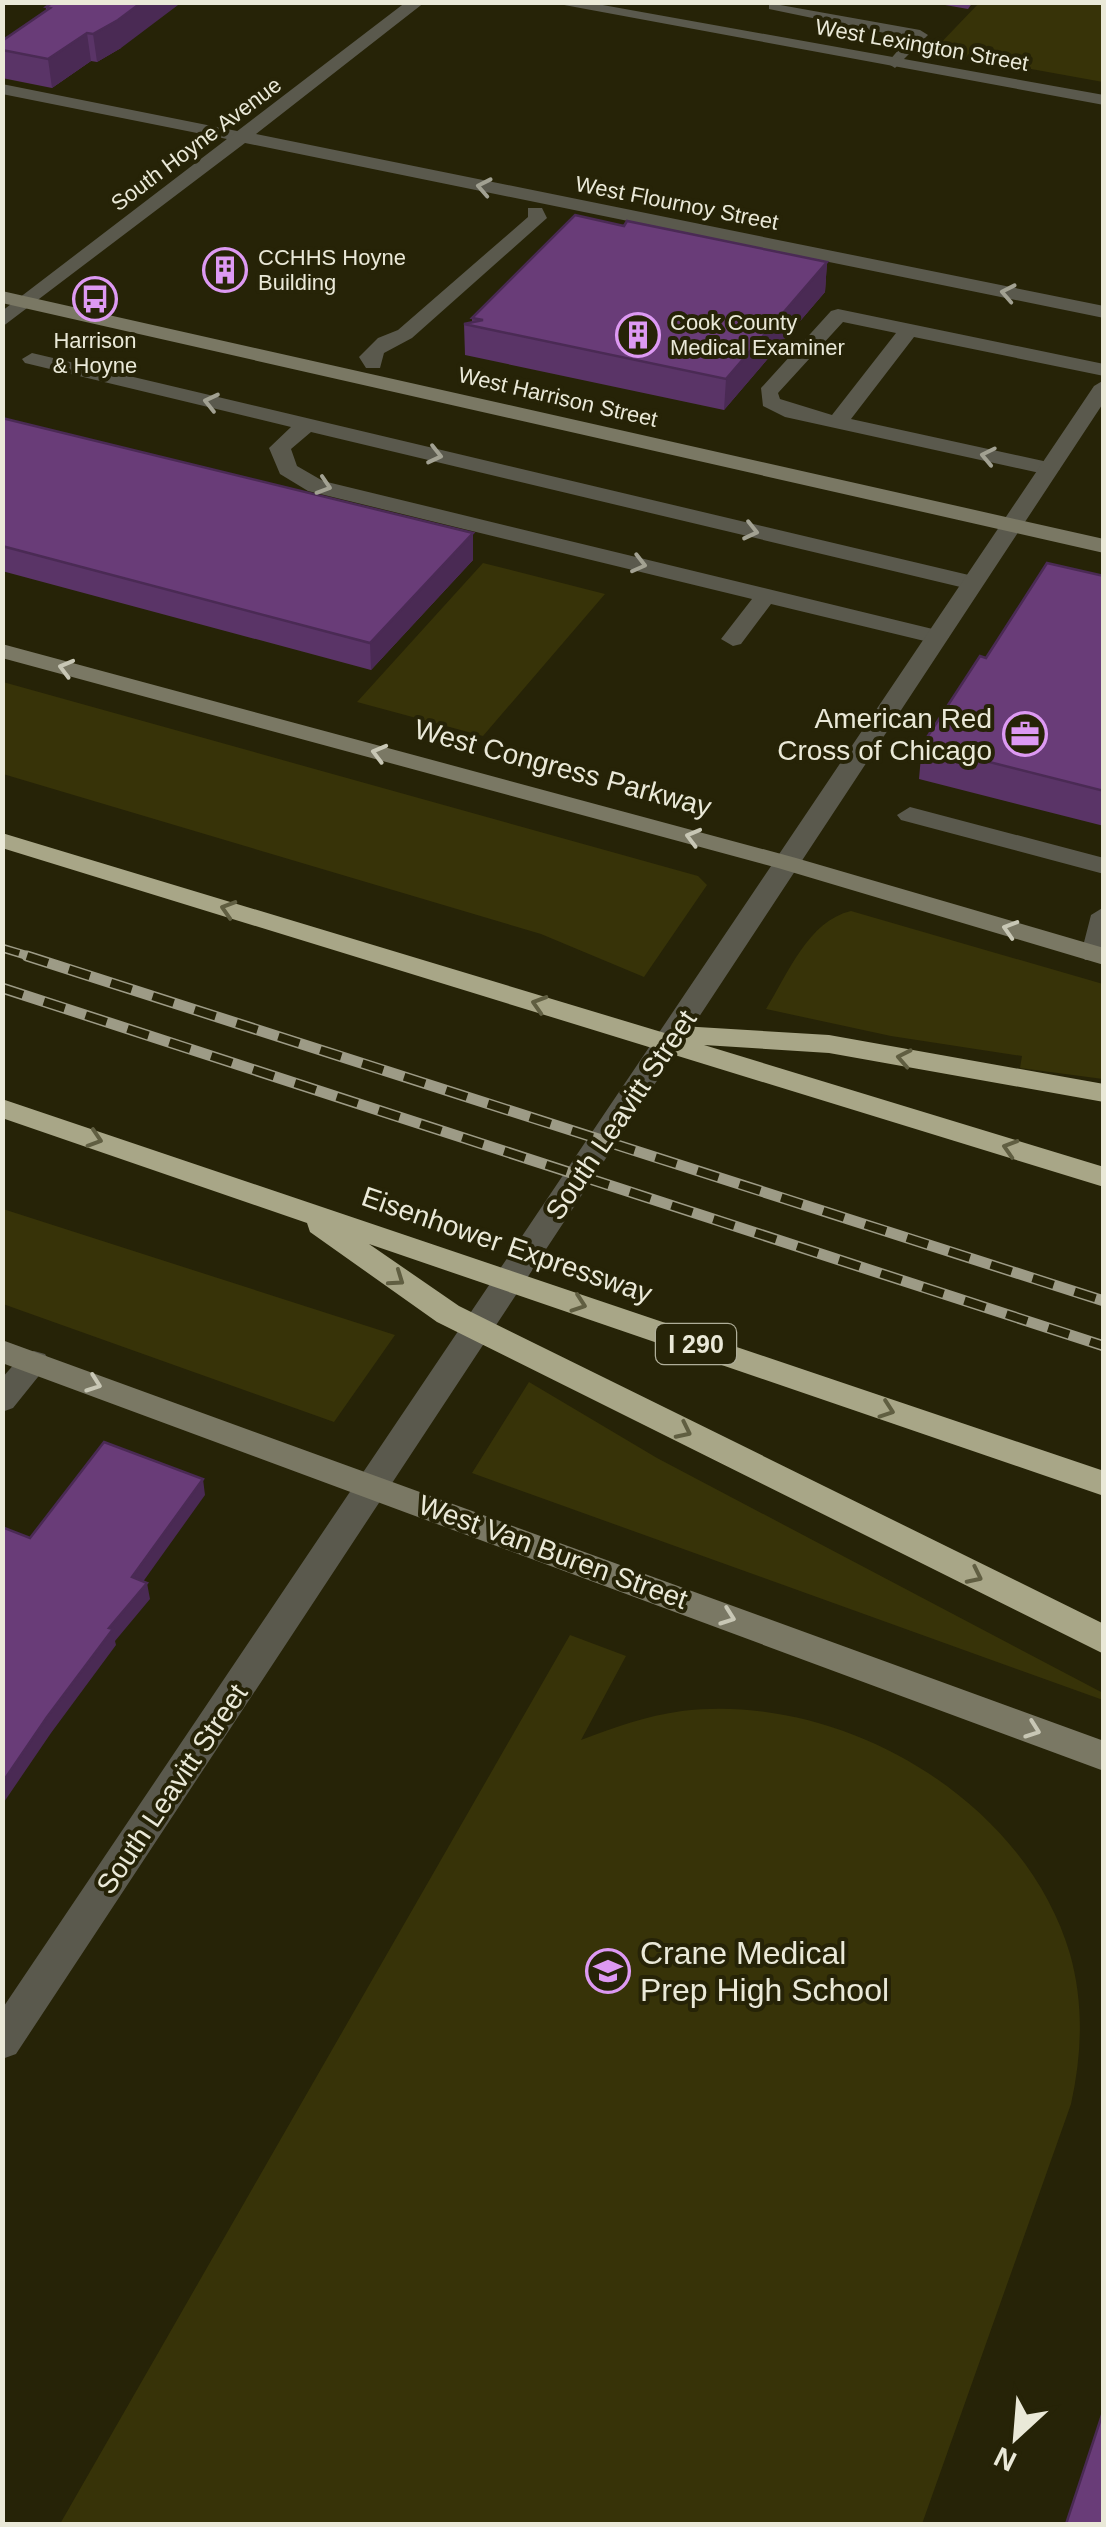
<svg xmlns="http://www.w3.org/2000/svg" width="1106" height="2527" font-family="Helvetica,sans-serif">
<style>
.green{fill:#373308}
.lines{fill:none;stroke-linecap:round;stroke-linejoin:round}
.lane{fill:#5a594d;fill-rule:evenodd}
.street{fill:#5a594d;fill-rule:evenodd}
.secondary{fill:#7a7864;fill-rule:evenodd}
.highway{fill:#a8a687;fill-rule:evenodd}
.rail-far1-casing{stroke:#9d9b86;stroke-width:9}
.rail-casing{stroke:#9d9b86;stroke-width:11}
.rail-far1{stroke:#262307;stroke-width:6;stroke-dasharray:18;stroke-linecap:butt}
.rail{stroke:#262307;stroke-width:8;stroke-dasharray:22;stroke-linecap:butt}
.wall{fill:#5a3467}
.shaded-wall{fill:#4a2a54}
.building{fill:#693c78;stroke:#4a2a54;stroke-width:2.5}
.oneway{stroke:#a2a192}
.oneway2{stroke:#c8c7b5}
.oneway3{stroke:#605e41}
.labels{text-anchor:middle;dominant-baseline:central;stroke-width:8;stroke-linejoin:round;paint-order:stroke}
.far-street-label{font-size:22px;fill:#eae9d8;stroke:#262307}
.far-poi-label{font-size:22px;fill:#eae9d8;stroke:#262307;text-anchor:start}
.shield{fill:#262307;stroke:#afae99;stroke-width:2.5}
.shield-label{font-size:25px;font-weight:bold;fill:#eae9d8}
.poi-label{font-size:28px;fill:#eae9d8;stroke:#262307;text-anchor:end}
.street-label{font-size:28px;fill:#eae9d8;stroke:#262307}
.near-poi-label{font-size:32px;fill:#eae9d8;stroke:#262307;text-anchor:start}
</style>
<rect width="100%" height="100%" fill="#262307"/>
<path class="green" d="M980,2L1103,3V82L933,51Z
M483,563L605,594L483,736L357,702Z
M3,682L698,876L707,885L644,977L541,934L3,774Z
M851,911L1103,984V1079L1020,1068L1022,1056L891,1036L766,1009C788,974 808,921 851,911Z
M3,1209L395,1335L334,1422L3,1304Z
M529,1382L657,1458L1103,1693V1700L472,1473Z
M570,1635L626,1656L581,1740C615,1727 646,1716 682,1711C841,1692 1024,1798 1070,1954C1084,2004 1082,2054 1071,2104L922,2524H60Z"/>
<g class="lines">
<path class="lane" d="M769,3L920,30L928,35L895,68L887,63L909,38L769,9Z
M2,84L242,132L251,137L242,142L2,94Z
M528,208H542L547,218L412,338L384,353L380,368H366L359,357L378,338L398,330L528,217Z
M838,309L1104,364V376L914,337L851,419L1057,464L1060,469L1049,475L785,417L763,406L761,388L831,311ZM843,322L896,333L832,415L780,399L778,393Z
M32,353L973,576L984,583L973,590L311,432L291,449L297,466L323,481L945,632L949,637L937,644L771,604L741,644L733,646L721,639L752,599L308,491L280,474L269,448L291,427L25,363L22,359Z
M910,807L1104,858V874L901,820L897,815Z
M1104,907V960H1085L1081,954L1091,915Z
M34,1351L45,1354L50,1362L13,1408L2,1412V1378L23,1354Z"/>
<path class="street" d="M406,2H425L256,134L1104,306V318L245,143L2,327V311Z
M548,2H586L1104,95V105Z
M1104,380V402L16,2054L2,2059V2009L1094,386Z"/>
<path class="secondary" d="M2,291L1104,539V553L2,303Z
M2,644L796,858L1104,948V965L778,868L2,658Z
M2,1340L1104,1741V1771L2,1363Z"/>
<path class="highway" d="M2,833L668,1034L681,1026L829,1035L1104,1084V1102L829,1053L704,1045L1104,1167V1187L2,848Z
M2,1099L1104,1471V1496L369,1244L459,1306L1104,1624V1654L437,1322L310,1232L307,1223L2,1118Z"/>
<g class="rail-far1-casing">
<path id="rail-far1" d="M2,948L35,958"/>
</g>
<g class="rail-casing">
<path id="rail" d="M27,956L1104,1301
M2,988L1104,1346"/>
</g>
<use href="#rail-far1" class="rail-far1"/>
<use href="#rail" class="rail"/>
</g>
<path class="wall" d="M53,2L121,48L97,62L91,61L52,88L2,78V41L46,11V7Z
M928,2H973L968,9Z
M624,226L827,262L825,292L724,410L465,355L464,324L472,323V318Z
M2,418L473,533V560L371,670L2,571Z
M1104,576V826L919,779L922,745L986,658Z"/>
<path class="shaded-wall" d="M142,2H182L121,48L97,62L93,34Z
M87,33L91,61L52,88L48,59Z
M827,262L825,292L724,410L726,379Z
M473,533V560L371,670L370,643Z
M203,1479L205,1495L135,1593L132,1577Z
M147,1583L150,1599L115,1641L116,1645L51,1733L2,1805V1783L109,1628Z"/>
<path class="building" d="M53,2H142L118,20L93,34L87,33L48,59L2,50V41L50,8L46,7Z
M575,215L624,226L627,221L827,262L726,379L464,324L483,320L472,318Z
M2,418L473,533L370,643L2,546Z
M1047,563L1104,576V791L922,745L980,656L986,658Z
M104,1442L203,1479L132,1577L147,1583L109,1628L113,1629L47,1717L2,1783V1527L30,1538Z
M1104,2409V2524H1066Z"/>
<defs><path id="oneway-chevron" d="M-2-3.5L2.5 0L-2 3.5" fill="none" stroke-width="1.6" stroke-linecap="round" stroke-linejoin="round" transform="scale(2.5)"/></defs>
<g class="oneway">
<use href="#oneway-chevron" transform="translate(484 187) rotate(-169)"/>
<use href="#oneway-chevron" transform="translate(1008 293) rotate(-169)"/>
<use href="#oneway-chevron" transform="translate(211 402) rotate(-167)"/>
<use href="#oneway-chevron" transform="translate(435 455) rotate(13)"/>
<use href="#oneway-chevron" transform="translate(988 456) rotate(-168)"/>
<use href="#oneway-chevron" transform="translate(324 486) rotate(18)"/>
<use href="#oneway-chevron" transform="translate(751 531) rotate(13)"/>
<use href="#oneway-chevron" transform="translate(639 564) rotate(14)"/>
</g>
<g class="oneway2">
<use href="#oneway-chevron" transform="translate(66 668) rotate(-165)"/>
<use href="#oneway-chevron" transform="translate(379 753) rotate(-165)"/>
<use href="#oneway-chevron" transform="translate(693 837) rotate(-165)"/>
<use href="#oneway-chevron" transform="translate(1010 929) rotate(-163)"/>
<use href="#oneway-chevron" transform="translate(94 1384) rotate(20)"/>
<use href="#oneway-chevron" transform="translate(728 1617) rotate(20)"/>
<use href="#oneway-chevron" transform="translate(1033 1730) rotate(20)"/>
</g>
<g class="oneway3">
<use href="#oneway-chevron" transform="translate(228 909) rotate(-163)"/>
<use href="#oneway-chevron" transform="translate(539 1004) rotate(-163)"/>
<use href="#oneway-chevron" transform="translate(904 1058) rotate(-169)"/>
<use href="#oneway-chevron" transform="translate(95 1139) rotate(18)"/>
<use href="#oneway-chevron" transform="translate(1010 1148) rotate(-163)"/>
<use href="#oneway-chevron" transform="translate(397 1279) rotate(35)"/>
<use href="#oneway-chevron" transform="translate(579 1304) rotate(19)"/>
<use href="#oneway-chevron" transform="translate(887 1410) rotate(19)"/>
<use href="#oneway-chevron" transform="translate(684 1431) rotate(26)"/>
<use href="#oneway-chevron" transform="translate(975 1576) rotate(26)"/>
</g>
<defs>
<g id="building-ring" transform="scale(2.25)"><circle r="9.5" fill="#262307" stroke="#dd99f3" stroke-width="1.5"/><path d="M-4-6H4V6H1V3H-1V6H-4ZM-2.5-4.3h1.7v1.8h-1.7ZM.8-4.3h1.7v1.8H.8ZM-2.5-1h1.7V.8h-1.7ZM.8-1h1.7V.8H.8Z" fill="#dd99f3"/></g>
<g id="bus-ring" transform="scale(2.25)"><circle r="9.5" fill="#262307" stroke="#dd99f3" stroke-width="1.5"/><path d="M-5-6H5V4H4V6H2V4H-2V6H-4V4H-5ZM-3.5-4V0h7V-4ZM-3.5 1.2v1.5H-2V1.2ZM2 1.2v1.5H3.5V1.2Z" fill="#dd99f3"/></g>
<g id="office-ring" transform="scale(2.25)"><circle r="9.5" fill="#262307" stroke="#dd99f3" stroke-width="1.5"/><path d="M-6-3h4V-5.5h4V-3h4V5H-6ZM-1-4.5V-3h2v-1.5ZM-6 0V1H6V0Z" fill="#dd99f3"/></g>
<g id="school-ring" transform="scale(2.25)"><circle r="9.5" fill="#262307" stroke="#dd99f3" stroke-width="1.5"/><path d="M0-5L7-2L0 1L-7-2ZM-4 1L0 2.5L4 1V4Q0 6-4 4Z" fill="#dd99f3"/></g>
</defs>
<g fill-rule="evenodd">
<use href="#building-ring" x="225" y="270"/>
<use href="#bus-ring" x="95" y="299"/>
<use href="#building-ring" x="638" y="335"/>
<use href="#office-ring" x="1025" y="734"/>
<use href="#school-ring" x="608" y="1971"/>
</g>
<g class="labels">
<g class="far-street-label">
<text transform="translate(922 45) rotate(10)">West Lexington Street</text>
<text transform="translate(196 144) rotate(-37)">South Hoyne Avenue</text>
<text transform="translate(677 203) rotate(11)">West Flournoy Street</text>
<text transform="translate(558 397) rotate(13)">West Harrison Street</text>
</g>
<g class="far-poi-label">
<text x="258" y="257">CCHHS Hoyne<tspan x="258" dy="25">Building</tspan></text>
<text x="670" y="322">Cook County<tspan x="670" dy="25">Medical Examiner</tspan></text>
<text x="95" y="340" text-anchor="middle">Harrison<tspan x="95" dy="25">&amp; Hoyne</tspan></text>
</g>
<rect class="shield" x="656" y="1324" width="80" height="40" rx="8"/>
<g class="shield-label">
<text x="696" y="1344">I 290</text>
</g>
<g class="poi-label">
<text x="992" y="718">American Red<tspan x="992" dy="32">Cross of Chicago</tspan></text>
</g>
<g class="street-label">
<text transform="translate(563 768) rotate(15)">West Congress Parkway</text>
<text transform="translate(621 1115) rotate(-56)">South Leavitt Street</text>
<text transform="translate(507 1245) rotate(19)">Eisenhower Expressway</text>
<text transform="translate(553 1552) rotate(20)">West Van Buren Street</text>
<text transform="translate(172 1789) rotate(-56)">South Leavitt Street</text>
</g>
<g class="near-poi-label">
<text x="640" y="1953">Crane Medical<tspan x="640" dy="37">Prep High School</tspan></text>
</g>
</g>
<rect width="1106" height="2527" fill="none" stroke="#eae9d8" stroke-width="10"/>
<g transform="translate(1016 2437) rotate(206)" stroke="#262307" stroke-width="8" paint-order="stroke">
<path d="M0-8L18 38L0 25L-18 38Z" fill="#eae9d8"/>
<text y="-15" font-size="28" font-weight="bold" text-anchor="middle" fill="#eae9d8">N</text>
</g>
</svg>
